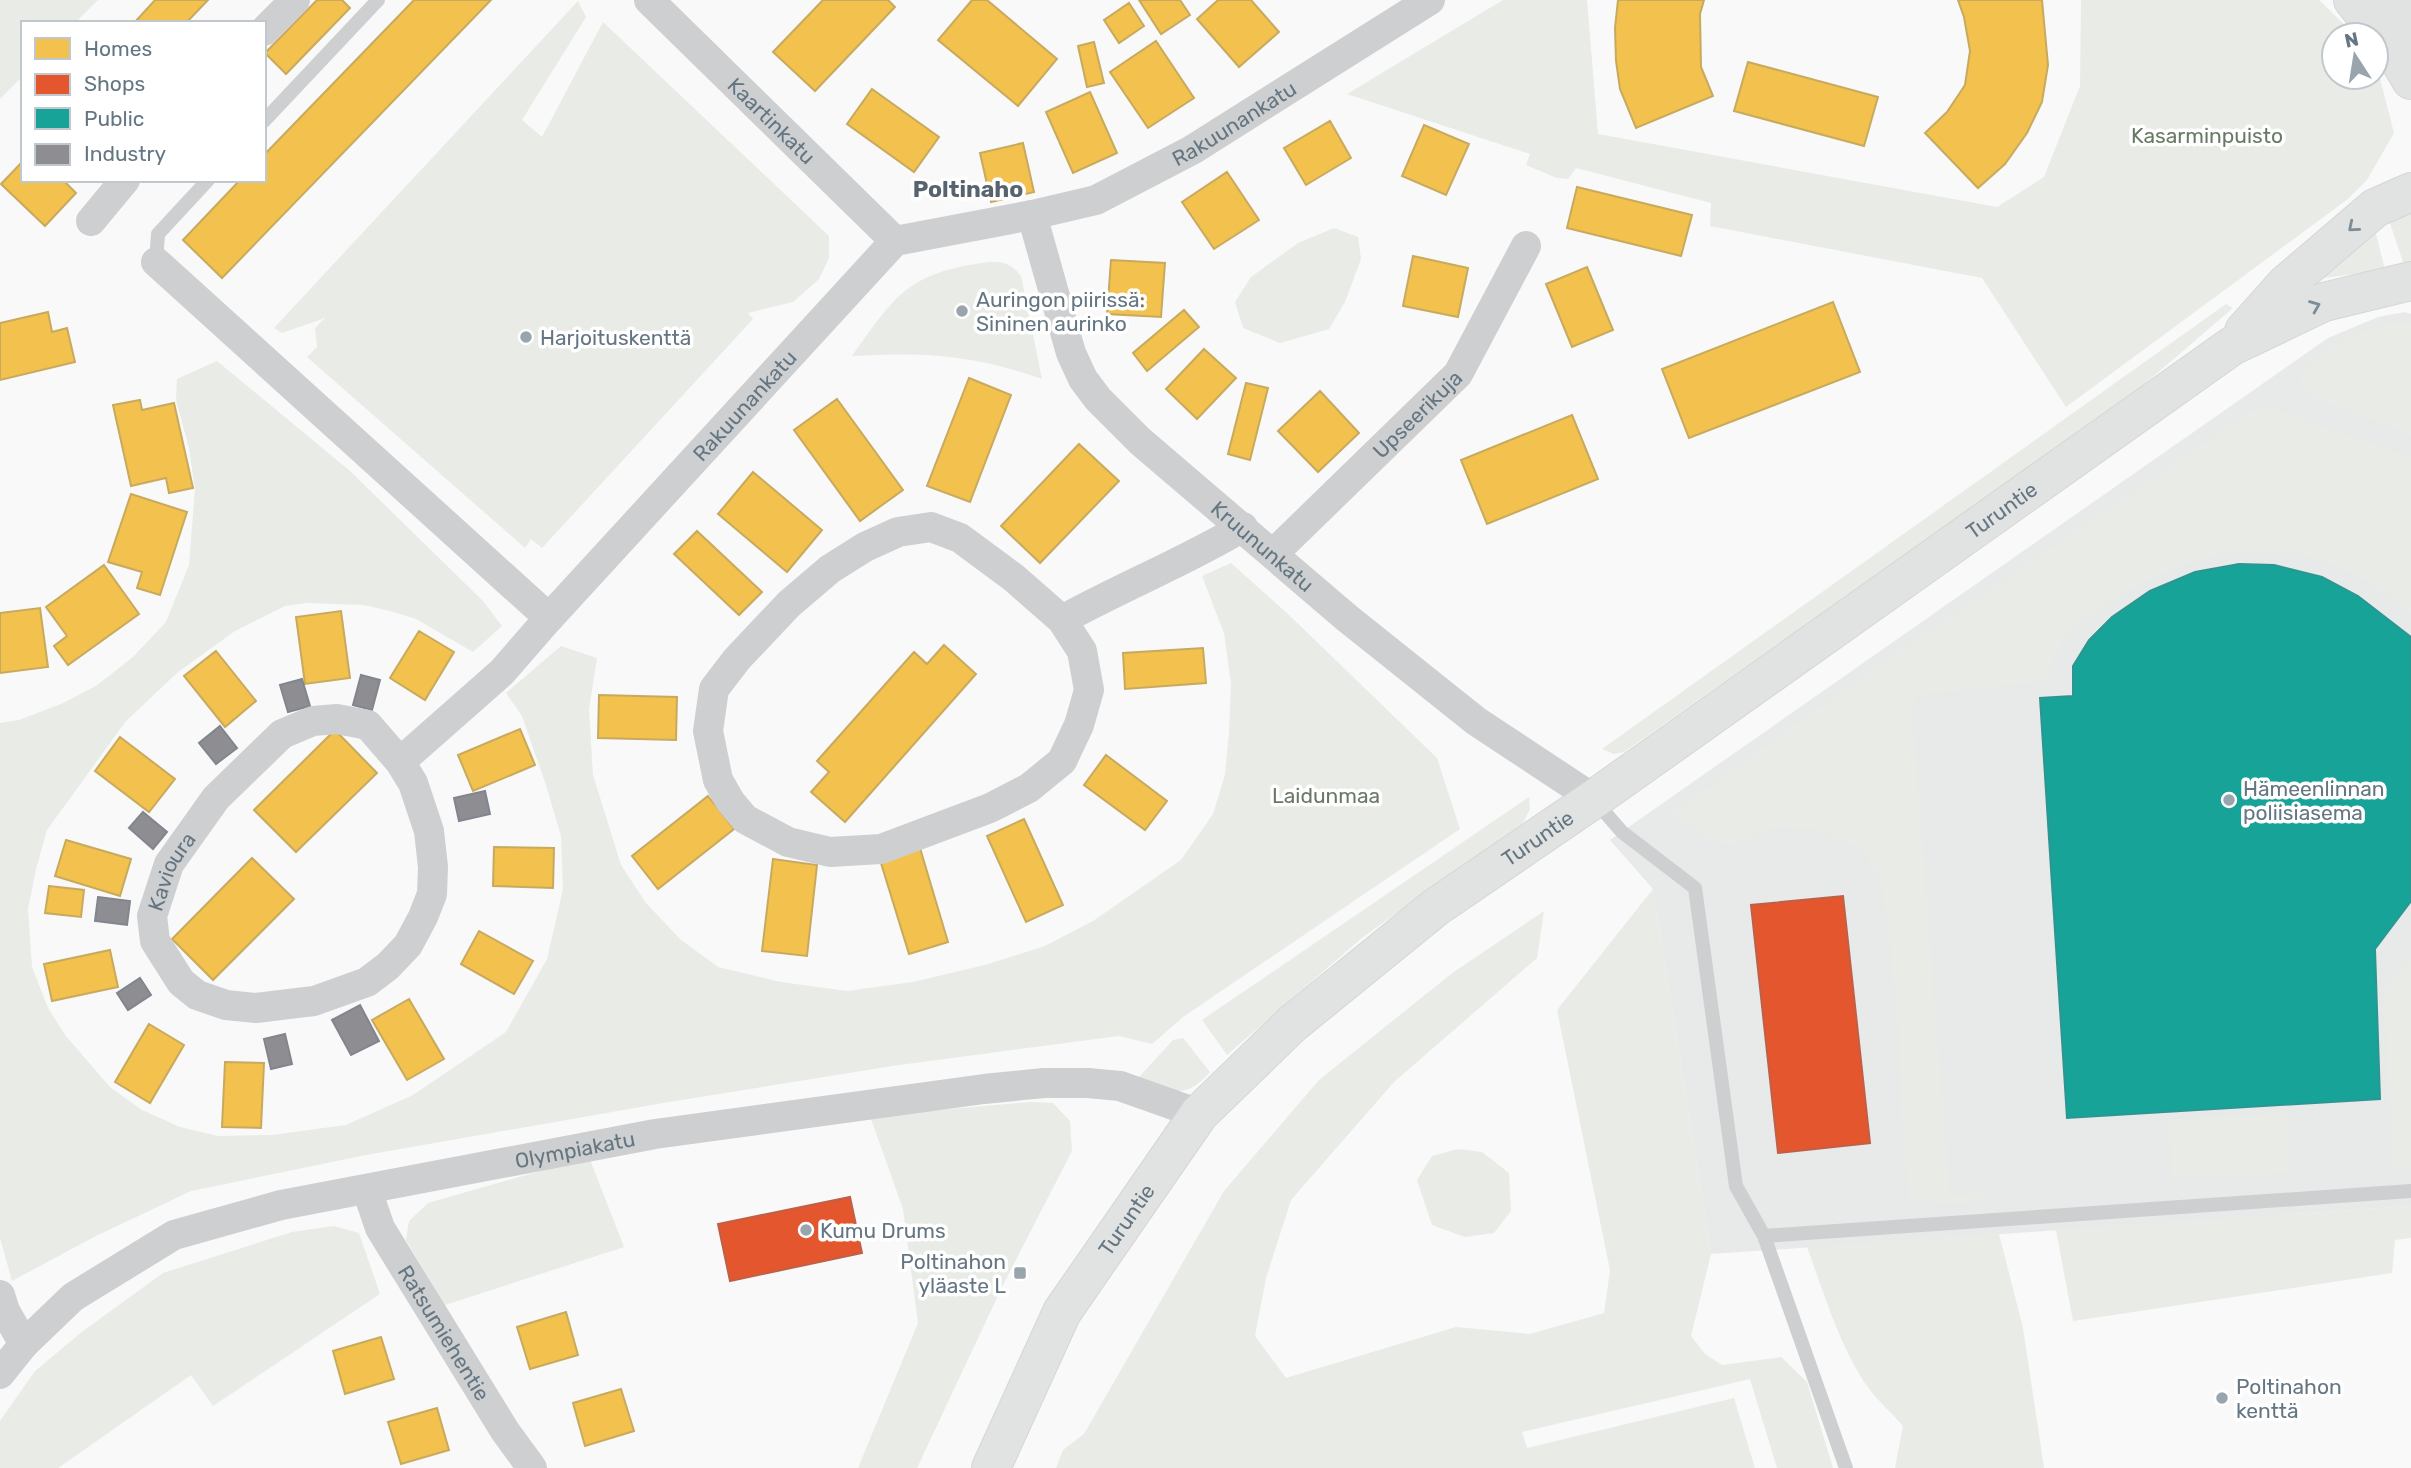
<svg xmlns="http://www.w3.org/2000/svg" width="2411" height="1468" font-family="Rubik,sans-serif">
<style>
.built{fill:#e8e9e9}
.green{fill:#e8ebe6}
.homes{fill:#f2c14e;stroke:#c8aa5e;stroke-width:2}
.shops{fill:#e4572e;stroke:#be6048;stroke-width:2}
.public{fill:#17a398;stroke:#2e9692;stroke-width:2}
.industry{fill:#8d8d92;stroke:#81868e;stroke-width:2}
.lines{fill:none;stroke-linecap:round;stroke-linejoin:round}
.secondary-casing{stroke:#d5d6d7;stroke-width:40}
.service{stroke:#cecfd0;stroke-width:14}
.minor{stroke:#cecfd0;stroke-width:30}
.secondary{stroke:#e1e2e2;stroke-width:38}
.oneway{stroke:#7e8c96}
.poi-dot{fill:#99a4ac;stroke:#fff;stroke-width:2.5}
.labels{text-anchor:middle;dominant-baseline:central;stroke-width:7;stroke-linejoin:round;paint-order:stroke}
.street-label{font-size:21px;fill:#657683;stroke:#fff}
.park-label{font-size:21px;fill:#687a64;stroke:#fff}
.poi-label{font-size:21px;fill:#657683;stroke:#fff;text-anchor:start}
.neighbourhood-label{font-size:23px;font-weight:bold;fill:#57646e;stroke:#fff}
</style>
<rect width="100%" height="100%" fill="#f9f9f9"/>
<path class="built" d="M2405,312L2411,314V1206L1711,1254L1653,889L1610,840L2328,338L2378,317Z"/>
<path class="green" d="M0,0H98L75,23H23V76L0,99Z
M1503,0H1587L1598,134L1997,207L2044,177L2080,86L2081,0H2319L2355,35H2334V77H2376V63L2394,133L2367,180L2348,199L2066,407L1982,278L1710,226L1711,203L1576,168L1568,179L1557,178L1526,165L1530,154L1347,94Z
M578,1L586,17L522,120L542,137L603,22L829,236V258L819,279L793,302L748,313L753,319L542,548L531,539L525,548L307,357L317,347L315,328L325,318L282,333L274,328Z
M2411,207V266L2405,268L2389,220Z
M1334,228L1358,237L1361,259L1345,302L1329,329L1280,343L1243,328L1235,302L1251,277L1298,243Z
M2375,230L2385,270L2317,279Z
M989,262C1004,262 1011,263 1021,276L1042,379C971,354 926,352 852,356C897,293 908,273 989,262Z
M2226,304L2233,308L2120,405L1624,752L1614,754L1602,749Z
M2400,322L2411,324V435L2308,395C2295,377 2301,372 2316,359C2341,337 2366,326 2400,322Z
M217,361L350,471L483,601L502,626L473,652L416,619L394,612L364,605L307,603L285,606L235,631L178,672L126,721L47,830L36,869L28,909L32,967L48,1008L65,1035L110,1087L142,1110L180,1127L218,1136L272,1135L346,1125L413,1095L506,1032L547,959L563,889L561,836L546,785L522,716L506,693L561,646L597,658L589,709L593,775L621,865L646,903L680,939L718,967L781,982L847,991L913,982L985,965L1045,946L1093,921L1181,860L1213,814L1225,775L1229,733L1231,684L1224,633L1202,576L1231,563L1288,614L1437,758L1460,829L1183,1017L1152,1044L1119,1036L892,1066L663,1103L366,1155L191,1191L94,1237L12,1281L0,1238V723L19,720L61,704L96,686L133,657L166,622L189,565L195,489L189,448L176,400L177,379Z
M2270,408L2411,457V613C2377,580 2314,552 2267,550C2206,548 2147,577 2098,610C2091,615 2083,619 2076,625C2061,640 2052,660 2046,681L1919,695L1912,707L1950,1196L1984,1193L1982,1202L1942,1204L1910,1200L1903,1152L1899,1039L1887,922L1880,878L1862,850L1821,831L1774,827L1733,846L1709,839L1672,814L1838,694L2250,412Z
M1529,797L1530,809L1523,823L1363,937L1227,1055L1202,1020Z
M1653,889L1711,1254L1691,1336L1705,1354L1722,1365L1781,1357L1807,1382L1833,1468H1777L1750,1379L1522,1432L1527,1448L1734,1398L1755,1468H1056L1063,1450L1084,1434L1224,1191L1319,1080L1451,974L1544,911L1537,958L1394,1082L1291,1200L1266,1278L1255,1336L1286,1378L1456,1327L1530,1334L1604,1313L1610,1270L1557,1010Z
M2411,958V1169L2393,1170L2383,991Z
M1183,1038L1210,1072C1186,1100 1173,1090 1139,1086V1077L1173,1040Z
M1030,1102L1053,1103L1070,1121L1072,1151L1003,1285L917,1468H858L918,1323L903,1209L870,1116Z
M2287,1113L2290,1173L2171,1179L2168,1119Z
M1458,1149L1482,1152L1509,1173L1511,1211L1494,1233L1465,1237L1432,1225L1417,1180L1432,1156Z
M589,1157L624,1247L445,1305L406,1240L409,1221L428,1203Z
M2411,1206V1238L2395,1240L2392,1273L2073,1321L2056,1230Z
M334,1226L359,1233L380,1294L213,1406L191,1375L58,1468H0V1421L35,1371L83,1331L163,1273L292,1232Z
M1999,1234L2023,1328L2044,1468H1895L1903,1426C1893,1414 1880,1403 1870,1390C1841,1351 1824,1293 1807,1247Z"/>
<path class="homes" d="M155,0H208L186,23H134Z
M317,0H342L350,8L286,74L265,53Z
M414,0H491L222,278L183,240L240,180H264V155Z
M823,0H888L895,7L815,91L773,52Z
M972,0H987L1057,59L1018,106L938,40Z
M1139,0H1180L1190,15L1161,34Z
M1218,0H1251L1279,32L1239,67L1197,19Z
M1618,0H1704L1700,14L1701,67L1713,96L1636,128L1620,89L1616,61L1615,28Z
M1958,0H2042L2048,65L2042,102L2027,133L2005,164L1978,188L1925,133L1947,112L1965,85L1970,51L1964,17Z
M1129,3L1144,26L1119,43L1104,20Z
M1156,41L1194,98L1148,128L1110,72Z
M1094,42L1104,83L1087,87L1078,46Z
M1748,62L1878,97L1864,146L1734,111Z
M872,89L939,137L914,172L847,124Z
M1090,92L1117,153L1073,173L1046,112Z
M1330,121L1351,158L1306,185L1284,148Z
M1424,125L1469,144L1446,195L1402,176Z
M1023,143L1034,192L991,202L980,153Z
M23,161V180H63L76,193L45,226L1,184Z
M1227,172L1259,220L1214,249L1182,202Z
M1577,187L1692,215L1681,256L1567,228Z
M1413,256L1468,268L1458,317L1403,306Z
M1111,260L1165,263L1161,317L1107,314Z
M1587,267L1613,330L1572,347L1546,284Z
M1833,302L1860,372L1689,438L1662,369Z
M1184,310L1199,327L1147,371L1133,353Z
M48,312L52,332L67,328L75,362L0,380V323Z
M1204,349L1236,378L1197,419L1166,389Z
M969,378L1011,395L970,502L927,486Z
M1246,383L1268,388L1250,460L1228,454Z
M1320,391L1359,433L1318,472L1278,431Z
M837,399L903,490L860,521L794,430Z
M140,400L142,410L174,403L193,488L169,493L166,478L131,486L113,405Z
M1572,415L1598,479L1487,524L1461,460Z
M1079,444L1119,481L1040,563L1001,526Z
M753,472L822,530L787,572L718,514Z
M131,494L187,512L160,595L137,588L142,572L108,562Z
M697,531L762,592L739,615L674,554Z
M104,565L139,614L68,665L54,646L67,636L46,607Z
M40,608L48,667L0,673V613Z
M341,611L350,678L305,684L296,617Z
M419,631L454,652L425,700L390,678Z
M944,645L976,674L845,822L811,792L829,772L817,761L914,652L927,664Z
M1203,648L1206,683L1125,689L1123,653Z
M216,651L256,701L225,727L184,676Z
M599,695L677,697L676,740L598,738Z
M520,729L535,765L473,791L458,755Z
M335,730L377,773L296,852L254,810Z
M120,737L175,779L149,812L95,771Z
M1106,755L1167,801L1145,830L1084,785Z
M708,796L734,829L658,889L632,856Z
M1024,819L1063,905L1026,922L987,836Z
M66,840L131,859L120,896L55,876Z
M494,847L554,848L553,888L493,886Z
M920,848L948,942L909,954L880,860Z
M252,858L294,899L213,980L172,939Z
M773,859L817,865L807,956L762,951Z
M49,886L84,890L81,917L45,913Z
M479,931L533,961L514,994L461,964Z
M110,950L118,987L52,1001L44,964Z
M409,999L444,1059L407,1080L372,1020Z
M149,1024L184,1045L150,1103L115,1082Z
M225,1062L264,1063L261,1128L222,1127Z
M566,1312L578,1355L530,1369L517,1327Z
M381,1337L394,1379L345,1394L333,1351Z
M621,1389L634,1431L585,1446L573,1403Z
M437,1408L449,1450L401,1464L388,1422Z"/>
<path class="shops" d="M1843,896L1870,1143L1778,1153L1751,905Z
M850,1197L862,1253L730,1281L718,1224Z"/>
<path class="public" d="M2239,564L2274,565L2322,577L2358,596L2411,637V901L2375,949L2380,1099L2067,1118L2040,698L2073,696V666L2089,640L2112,617L2150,591L2195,572Z"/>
<path class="industry" d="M361,675L380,680L372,710L353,705Z
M302,679L310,706L288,712L280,685Z
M220,726L237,748L216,764L199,743Z
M485,791L490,814L459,821L454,798Z
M143,812L167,832L153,849L129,828Z
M98,897L130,901L127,925L95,921Z
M140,978L151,995L128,1010L117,993Z
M360,1005L379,1041L351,1055L332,1020Z
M285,1034L292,1064L271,1069L264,1039Z"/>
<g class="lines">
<g class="secondary-casing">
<g id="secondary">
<path d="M2353,0L2394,51L2411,80"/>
<path d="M2383,0L2411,23"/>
<path d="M2244,331L2285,285L2375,208L2411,192"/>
<path id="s8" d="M991,1468L1062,1312L1199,1114L1292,1024L1436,907L1594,799L2232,346L2324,302L2411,281"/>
</g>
</g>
<path class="service" d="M264,121L378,0
M156,262L158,234L208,180
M1595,801L1622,832L1695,888L1736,1186L1764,1236L1846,1468
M1764,1236L2411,1191"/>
<g class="minor">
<path id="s1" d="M649,0L895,241"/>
<path d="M264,31L295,0"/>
<path id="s2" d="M1032,215L1071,353L1083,379L1098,399L1140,441L1347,618L1476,721L1594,799"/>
<path d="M91,221L125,180"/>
<path id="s3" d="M156,262L549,618L895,241L1032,215L1096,200L1192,150L1430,0"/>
<path id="s4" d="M1273,554L1458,374L1526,246"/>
<path d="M1062,620L1014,578L960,538L931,527L898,532L865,547L830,569L789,604L737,659L714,689L708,731L718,780L730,801L745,819L788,842L830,852L881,849L990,808L1029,788L1062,761L1079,725L1089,690L1082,651L1062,620C1121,587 1185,562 1243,527"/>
<path id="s5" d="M400,762L413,783L429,831L433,867L432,894L423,917L408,945L388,966L367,982L314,1001L256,1008L226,1005L197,995L181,982L155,941L152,916L169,864L216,798L282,734L313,721L337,719L368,725L400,762L502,672L549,618"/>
<path id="s6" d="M367,1190L380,1228L505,1431L532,1468"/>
<path d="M0,1295L5,1311L24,1344"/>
<path id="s7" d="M0,1374L24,1344L73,1297L174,1235L281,1205L655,1134L984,1089L1044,1083H1088L1120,1086L1199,1114"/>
</g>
<use href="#secondary" class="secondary"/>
</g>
<defs><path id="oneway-chevron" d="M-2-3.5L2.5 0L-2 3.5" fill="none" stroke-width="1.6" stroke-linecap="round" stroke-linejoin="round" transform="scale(1.75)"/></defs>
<g class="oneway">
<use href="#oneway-chevron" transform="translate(2353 227) rotate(140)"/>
<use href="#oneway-chevron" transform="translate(2315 306) rotate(-22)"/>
</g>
<g class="poi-dot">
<circle cx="962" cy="311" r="7"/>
<circle cx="526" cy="337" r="7"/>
<circle cx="2229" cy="800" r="7"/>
<circle cx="806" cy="1230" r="7"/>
<rect x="1013" y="1266" width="14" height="14" rx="3.5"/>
<circle cx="2222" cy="1398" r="7"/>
</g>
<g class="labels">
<g class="street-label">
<text stroke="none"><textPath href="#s1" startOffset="172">Kaartinkatu</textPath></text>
<text stroke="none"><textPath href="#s3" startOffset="1405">Rakuunankatu</textPath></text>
<text stroke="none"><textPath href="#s3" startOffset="819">Rakuunankatu</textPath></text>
<text stroke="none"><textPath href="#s4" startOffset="201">Upseerikuja</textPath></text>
<text stroke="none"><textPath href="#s8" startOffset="1418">Turuntie</textPath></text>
<text stroke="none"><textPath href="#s2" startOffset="418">Kruununkatu</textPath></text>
<text stroke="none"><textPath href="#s8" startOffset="850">Turuntie</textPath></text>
<text stroke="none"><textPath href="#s5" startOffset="569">Kavioura</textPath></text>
<text stroke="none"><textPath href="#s7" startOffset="635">Olympiakatu</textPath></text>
<text stroke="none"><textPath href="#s8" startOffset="284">Turuntie</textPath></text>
<text stroke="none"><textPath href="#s6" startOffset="163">Ratsumiehentie</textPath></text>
</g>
<g class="park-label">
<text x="2207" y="135">Kasarminpuisto</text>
<text x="1326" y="795">Laidunmaa</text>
</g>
<g class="poi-label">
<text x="976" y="299">Auringon piirissä:<tspan x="976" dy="24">Sininen aurinko</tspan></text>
<text x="540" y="337">Harjoituskenttä</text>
<text x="2243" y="788">Hämeenlinnan<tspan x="2243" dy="24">poliisiasema</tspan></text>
<text x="820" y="1230">Kumu Drums</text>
<text x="1006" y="1261" text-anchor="end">Poltinahon<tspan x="1006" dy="24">yläaste L</tspan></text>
<text x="2236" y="1386">Poltinahon<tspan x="2236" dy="24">kenttä</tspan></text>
</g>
<g class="neighbourhood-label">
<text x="968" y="189">Poltinaho</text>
</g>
</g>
<rect x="21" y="21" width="245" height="161" fill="#ffffff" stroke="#c1c8cd" stroke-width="2"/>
<rect x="35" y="38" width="35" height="21" fill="#f2c14e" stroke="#c1c8cd" stroke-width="2"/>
<text x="84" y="56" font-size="21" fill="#657683">Homes</text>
<rect x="35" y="74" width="35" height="21" fill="#e4572e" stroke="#c1c8cd" stroke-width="2"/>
<text x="84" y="91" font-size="21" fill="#657683">Shops</text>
<rect x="35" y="108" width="35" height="21" fill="#17a398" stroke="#c1c8cd" stroke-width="2"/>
<text x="84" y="126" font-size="21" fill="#657683">Public</text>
<rect x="35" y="144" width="35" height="21" fill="#8d8d92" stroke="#c1c8cd" stroke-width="2"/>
<text x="84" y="161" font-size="21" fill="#657683">Industry</text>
<g transform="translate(2355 56) rotate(348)"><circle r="33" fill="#ffffff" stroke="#c1c8cd" stroke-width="2"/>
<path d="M0-5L12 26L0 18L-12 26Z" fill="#99a4ac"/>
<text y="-10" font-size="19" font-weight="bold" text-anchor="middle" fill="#657683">N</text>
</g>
</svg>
